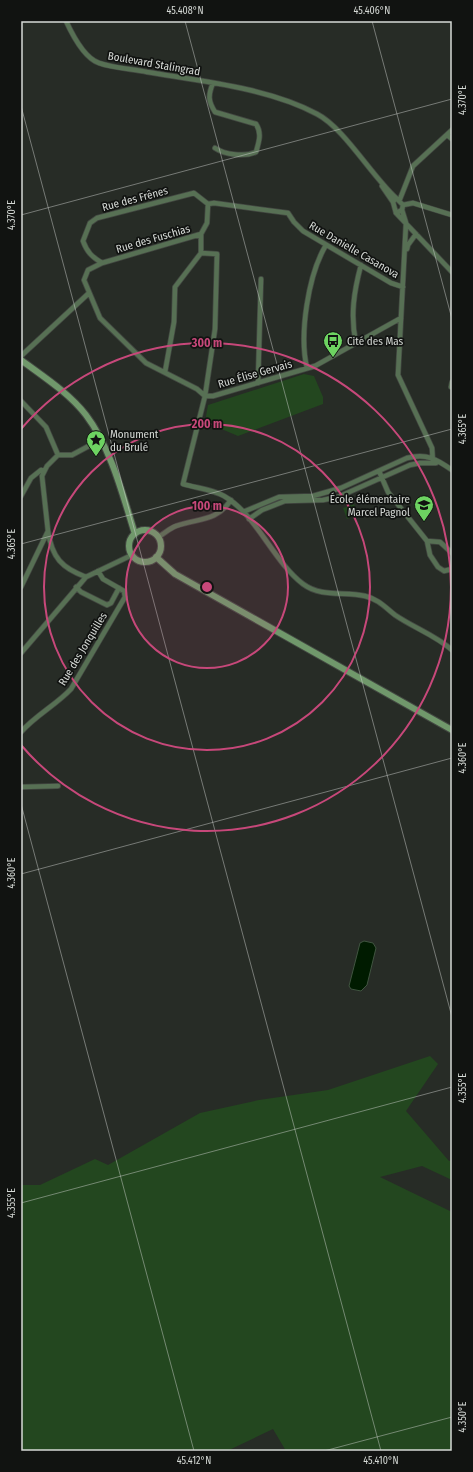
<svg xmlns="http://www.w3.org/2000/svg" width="473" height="1472" font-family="'Fira Sans Condensed',sans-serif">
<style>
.green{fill:#23471f}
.water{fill:#001b00;stroke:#405440}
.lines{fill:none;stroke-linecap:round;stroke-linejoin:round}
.street-casing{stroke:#434842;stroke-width:6}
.secondary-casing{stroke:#434842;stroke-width:8}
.street{stroke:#577054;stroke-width:4.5}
.secondary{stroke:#70986b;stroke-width:6}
.ticks{fill:none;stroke:#d6dad6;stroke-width:1;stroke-opacity:0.45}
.ring{fill:none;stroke:#c7487a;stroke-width:2}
.labels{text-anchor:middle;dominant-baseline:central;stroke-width:3.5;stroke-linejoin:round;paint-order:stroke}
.street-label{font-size:11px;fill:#d6dad6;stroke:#111311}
.poi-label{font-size:11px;fill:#d6dad6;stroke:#111311;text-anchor:start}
.centre{fill:#c7487a;stroke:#111311;stroke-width:2}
.ring-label{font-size:12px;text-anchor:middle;font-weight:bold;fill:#c7487a;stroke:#111311;stroke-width:3.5;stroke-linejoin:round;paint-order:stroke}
.neatline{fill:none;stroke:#d6dad6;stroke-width:1.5}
.ticks-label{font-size:10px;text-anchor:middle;fill:#d6dad6}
</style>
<rect width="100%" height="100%" fill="#272c26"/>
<path class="green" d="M304,374L314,376L323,397V404L238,436L205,422L208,405Z
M354,504L358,514L347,519L343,508Z
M430,1056L438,1064L406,1111L449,1161L452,1160V1180L422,1166L380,1177L452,1212V1451H286L273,1429L227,1451H21V1185H40L95,1159L108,1165L200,1113L259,1100L328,1090Z"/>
<path class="water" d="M364,941L373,943L376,948L367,985L361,991L351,989L349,986L360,943Z"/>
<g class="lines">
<g class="street-casing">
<path id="street" d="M66,21C72,34 84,58 99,63C113,68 132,69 147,72C201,81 269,88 317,114C344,128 371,175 396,198
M213,83C208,95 208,101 215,112L256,124C262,133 259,142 256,152C245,157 225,155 215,148
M447,135L452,139
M382,186L393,202
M396,198L403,205L402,210L396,213L393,202Z
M400,199L413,166L452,130
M208,204L207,223L201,234L102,263L88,270L84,280L100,318L146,363L197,389L205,396H213L315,366L401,318
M208,204L214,203L288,213L294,222L303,231L391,283L403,287
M403,205L413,203L452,215
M402,210L406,223
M396,213L452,272
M406,223L398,375L432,448L433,463
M407,249L408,245L416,234
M201,253L217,254L215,329L205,396L183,484C196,488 212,489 224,496C256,514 273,561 303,584C322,598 344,591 365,596C378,599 385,607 395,615C414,628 435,635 452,650
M102,263C92,257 87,252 83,241L90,223L97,218L194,193L208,204
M356,343C350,316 354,291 361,265
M21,356L89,293
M307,368C299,335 308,275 326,245
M165,372L174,322L175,287L201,253V234
M258,383L261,279
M451,387L452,382
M21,401L46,427L58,455
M379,471L388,492L427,541L430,555L438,567L444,571L452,569
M21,496L31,478L41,470L44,471
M243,512L279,497L313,496L341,488L407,458C427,453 436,459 452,470
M249,519L262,510L285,501L323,500L338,497L410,465L420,463H436
M48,531C52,558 62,568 86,577
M158,537C164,534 170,528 176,526C199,518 216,522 231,500
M427,541L440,542L452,553
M21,587L48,531L42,476L47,466L58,455H72L100,440
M76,587L81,592L107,605L111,603L119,588
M21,653L86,577L132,555
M21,732C36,715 56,705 71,689L125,597L124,591L103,579L98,571
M21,787L58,786"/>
</g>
<g class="secondary-casing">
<path id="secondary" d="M21,360C44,377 69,393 86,415C111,448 123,496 135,534
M129 546a16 16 0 1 1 32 0a16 16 0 1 1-32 0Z
M156,557L175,574L452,730"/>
</g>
<use href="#street" class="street"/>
<use href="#secondary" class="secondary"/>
</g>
<path class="ticks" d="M185,21L452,1017M372,21L452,319M21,106L381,1451M21,215L452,99M21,544L452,429M21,804L194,1451M21,874L452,758M21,1203L452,1087M324,1451L452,1417"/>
<circle cx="207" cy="587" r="81" fill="#c7487a" fill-opacity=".12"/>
<g class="ring">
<circle cx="207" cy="587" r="81"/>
<circle cx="207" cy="587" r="163"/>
<path d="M21 429A244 244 0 1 1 21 745"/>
</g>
<defs>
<g id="bus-pin" transform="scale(1)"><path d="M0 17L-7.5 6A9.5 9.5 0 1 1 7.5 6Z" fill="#6dd361" stroke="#111311"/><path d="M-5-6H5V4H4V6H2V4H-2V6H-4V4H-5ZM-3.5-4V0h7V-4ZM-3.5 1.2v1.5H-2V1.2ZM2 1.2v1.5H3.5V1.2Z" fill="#111"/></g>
<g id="sight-pin" transform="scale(1)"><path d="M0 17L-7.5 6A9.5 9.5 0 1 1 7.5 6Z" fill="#6dd361" stroke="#111311"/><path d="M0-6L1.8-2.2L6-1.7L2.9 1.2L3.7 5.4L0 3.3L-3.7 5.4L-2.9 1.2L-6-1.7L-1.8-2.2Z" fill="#111"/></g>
<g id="school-pin" transform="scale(1)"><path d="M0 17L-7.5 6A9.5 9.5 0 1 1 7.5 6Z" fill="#6dd361" stroke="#111311"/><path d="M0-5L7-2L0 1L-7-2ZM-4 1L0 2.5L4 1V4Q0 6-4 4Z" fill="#111"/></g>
</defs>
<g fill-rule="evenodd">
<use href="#bus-pin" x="333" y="341"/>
<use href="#sight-pin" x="96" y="440"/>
<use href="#school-pin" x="424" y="505"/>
</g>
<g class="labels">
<g class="street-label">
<text transform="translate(154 64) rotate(10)">Boulevard Stalingrad</text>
<text transform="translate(135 199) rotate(-15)">Rue des Frênes</text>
<text transform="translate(153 239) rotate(-16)">Rue des Fuschias</text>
<text transform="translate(354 250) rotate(30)">Rue Danielle Casanova</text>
<text transform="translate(255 374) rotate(-16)">Rue Élise Gervais</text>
<text transform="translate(83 649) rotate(-59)">Rue des Jonquilles</text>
</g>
<g class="poi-label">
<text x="347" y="341">Cité des Mas</text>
<text x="110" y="434">Monument<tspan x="110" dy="13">du Brulé</tspan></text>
<text x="410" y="499" text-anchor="end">École élémentaire<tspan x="410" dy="13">Marcel Pagnol</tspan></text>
</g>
</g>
<circle cx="207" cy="587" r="6" class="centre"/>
<g class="ring-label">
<text x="207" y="347">300 m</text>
<text x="207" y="428">200 m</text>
<text x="207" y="510">100 m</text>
</g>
<rect width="473" height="1472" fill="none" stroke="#111311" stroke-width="44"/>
<rect x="22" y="22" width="429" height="1428" class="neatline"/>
<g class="ticks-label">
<text x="185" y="14">45.408°N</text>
<text x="372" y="14">45.406°N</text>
<text transform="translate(462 100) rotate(-90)" y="4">4.370°E</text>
<text transform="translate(11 215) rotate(-90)" y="4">4.370°E</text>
<text transform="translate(462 429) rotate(-90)" y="4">4.365°E</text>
<text transform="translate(11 544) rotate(-90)" y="4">4.365°E</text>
<text transform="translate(462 758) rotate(-90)" y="4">4.360°E</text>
<text transform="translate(11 873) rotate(-90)" y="4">4.360°E</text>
<text transform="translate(462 1088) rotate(-90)" y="4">4.355°E</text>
<text transform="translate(11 1203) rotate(-90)" y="4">4.355°E</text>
<text transform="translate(462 1417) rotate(-90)" y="4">4.350°E</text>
<text x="194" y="1464">45.412°N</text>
<text x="381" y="1464">45.410°N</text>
</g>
</svg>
